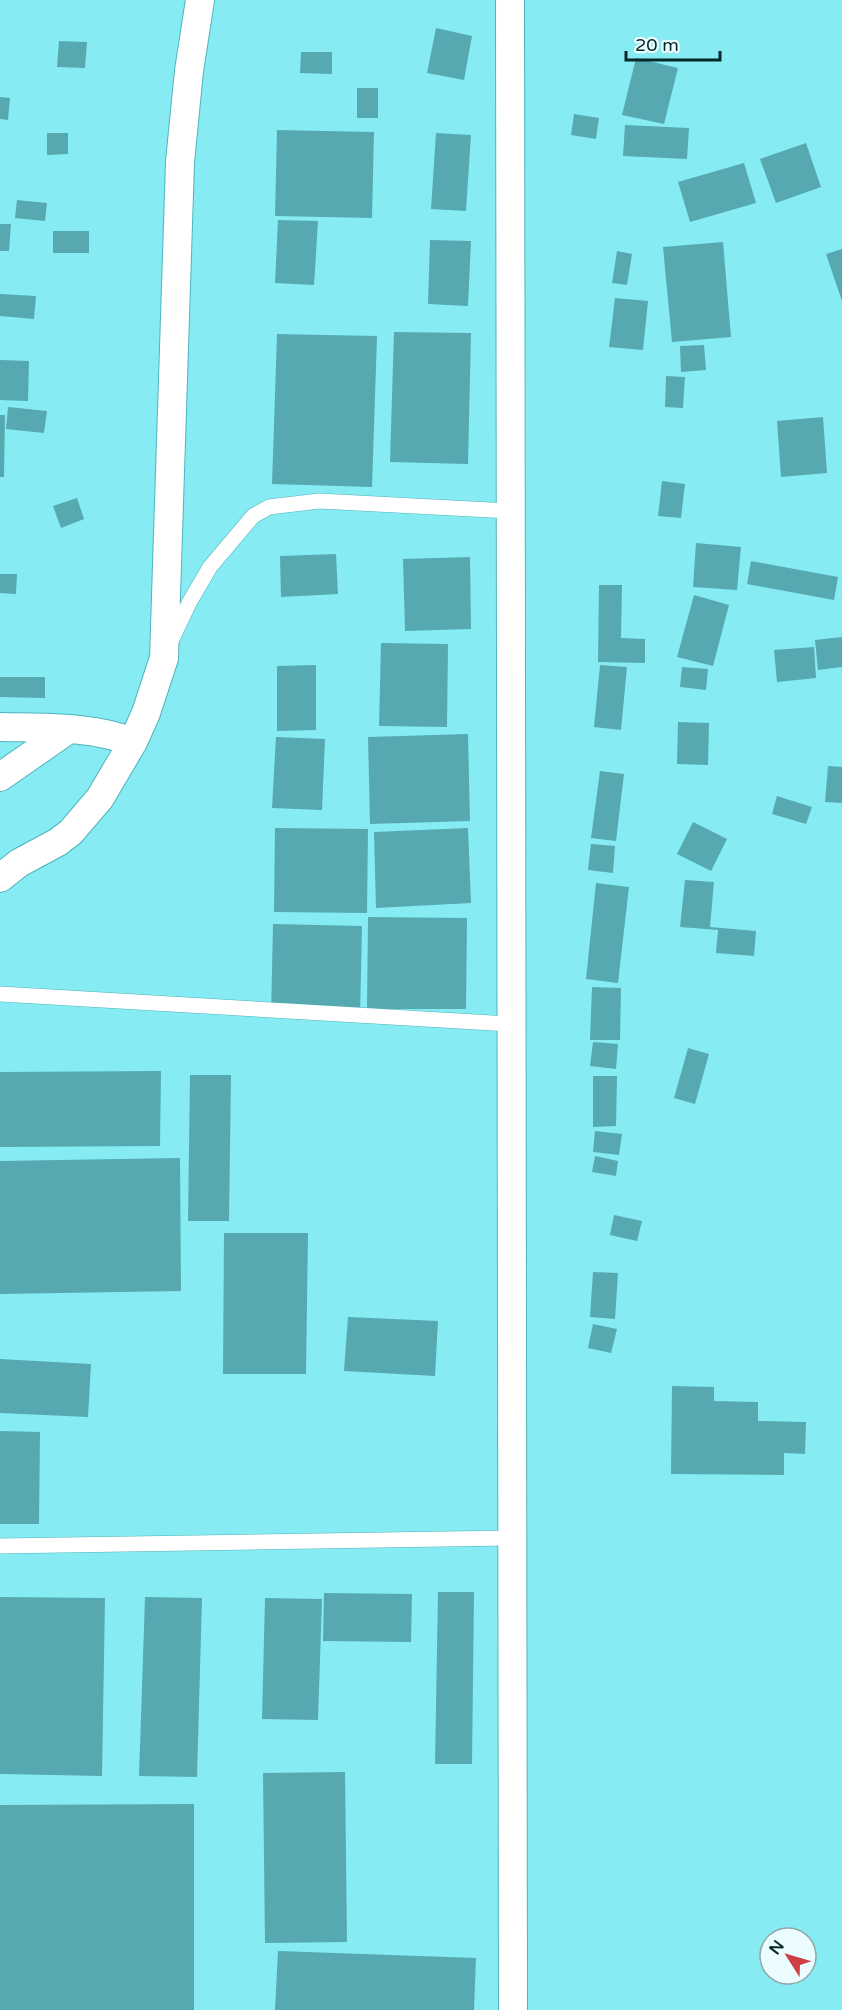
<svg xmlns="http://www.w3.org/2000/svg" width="842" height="2010" font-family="'Varela Round',sans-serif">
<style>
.building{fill:#56a9b0}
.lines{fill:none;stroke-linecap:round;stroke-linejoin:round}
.service-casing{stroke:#4eb4bd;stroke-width:16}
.minor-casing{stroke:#4eb4bd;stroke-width:30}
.service{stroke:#fff;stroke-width:15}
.minor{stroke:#fff;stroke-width:28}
</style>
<rect width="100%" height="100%" fill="#87ebf4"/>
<path class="building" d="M436,28L472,36L464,80L427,73Z
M59,41L87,42L85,68L57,67Z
M301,52H332V74L300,73Z
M636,58L678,68L664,124L622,115Z
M357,88H378V118H357Z
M0,97L10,98L8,120L0,119Z
M574,114L599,118L596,139L571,135Z
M625,125L689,128L687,159L623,156Z
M277,130L374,132L372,218L275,216Z
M47,133H68V154L47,155Z
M436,133L471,135L466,211L431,209Z
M806,143L821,187L776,203L760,159Z
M744,163L756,203L690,222L678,182Z
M17,200L47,203L45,221L15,218Z
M278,220L318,221L314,285L275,283Z
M0,224H11L9,251H0Z
M53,231H89V253H53Z
M430,240L471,241L468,306L428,304Z
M723,242L731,337L672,342L663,247Z
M842,249V301L826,254Z
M617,251L632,254L627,285L612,283Z
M0,294L36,296L34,319L0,316Z
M615,298L648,301L643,350L609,347Z
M394,332L471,333L468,464L390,462Z
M277,334L377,336L372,487L272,484Z
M704,345L706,370L681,372L680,346Z
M0,360L29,361L28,401L0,400Z
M666,376L685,377L683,408L665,407Z
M8,407L47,411L44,433L6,429Z
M0,415H5L4,477H0Z
M823,417L827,473L781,477L777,421Z
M662,481L685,484L681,518L658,516Z
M77,498L84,519L61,528L53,506Z
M696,543L741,547L737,590L693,587Z
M336,554L338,594L281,597L280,556Z
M470,557L471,629L405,631L403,559Z
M751,561L838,577L834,600L747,584Z
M0,574H17L16,594L0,593Z
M599,585H622L621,638L645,639V663L598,662Z
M694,595L729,605L713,666L677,657Z
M842,637V667L818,670L815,640Z
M381,643L448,644L447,727L379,726Z
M814,647L816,678L777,682L774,650Z
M316,665V730L277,731V666Z
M600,665L627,667L621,730L594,727Z
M682,667L708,669L706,690L680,687Z
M0,677H45V698L0,697Z
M678,722L709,723L708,765L677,764Z
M468,734L470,821L370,824L368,737Z
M276,737L325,739L322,810L272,808Z
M828,766L842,767V803L825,802Z
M600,771L624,774L616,841L591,838Z
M777,796L812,807L806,824L772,814Z
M693,822L727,839L711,871L677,854Z
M275,828L368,829L367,913L274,912Z
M468,828L471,903L376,908L374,832Z
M591,844L615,846L613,873L588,870Z
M685,880L714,882L710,927L756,931L754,956L716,953L718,930L680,927Z
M596,883L629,887L618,983L586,979Z
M368,917L467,918L466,1009H367Z
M273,924L362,926L360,1018L271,1016Z
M592,987L621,988L620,1040H590Z
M593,1042L618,1044L616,1069L590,1066Z
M688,1048L709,1054L695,1104L674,1098Z
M161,1071L160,1146L0,1147V1072Z
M190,1075H231L229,1221H188Z
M593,1076H617L616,1126L593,1127Z
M595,1131L622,1134L619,1155L593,1152Z
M595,1156L618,1161L616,1176L592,1172Z
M180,1158L181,1291L0,1294V1161Z
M614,1215L642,1221L637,1241L610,1235Z
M224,1233H308L306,1374H223Z
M593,1272L618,1273L615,1319L590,1317Z
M348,1317L438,1321L435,1376L344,1371Z
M593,1324L617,1329L611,1353L588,1348Z
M0,1359L91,1364L88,1417L0,1413Z
M672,1386L714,1387V1401L758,1402V1421L806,1422L805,1454L784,1453V1475L671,1474Z
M0,1431L40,1432L39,1524H0Z
M438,1592H474L472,1764H435Z
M324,1593L412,1594L411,1642L323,1641Z
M0,1597L105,1598L102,1776L0,1774Z
M145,1597L202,1598L197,1777L139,1776Z
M265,1598L322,1599L318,1720L262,1719Z
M345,1772L347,1942L265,1943L263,1773Z
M194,1804V2010H0V1805Z
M278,1951L476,1958L474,2010H275Z"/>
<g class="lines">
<g class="service-casing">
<path id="service" d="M171,641L189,603L210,567L253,516L269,507L319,501L510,511
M0,994L511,1024
M0,1546L512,1538"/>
</g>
<g class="minor-casing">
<path id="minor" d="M510,0L513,2010
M0,727C45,728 90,726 133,742
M0,777L69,729
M0,878L19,863L58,842L71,832L100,798L133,742L146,713L164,658L180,162L189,71L200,0"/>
</g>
<use href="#service" class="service"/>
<use href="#minor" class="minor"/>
</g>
<g transform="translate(788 1956) rotate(307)"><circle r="28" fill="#ebfdfe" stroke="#8fa8aa" stroke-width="1.5"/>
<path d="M0-4.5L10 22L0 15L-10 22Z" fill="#ce3e42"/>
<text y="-9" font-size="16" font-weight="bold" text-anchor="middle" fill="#06282b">N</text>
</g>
<path d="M626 51v9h94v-9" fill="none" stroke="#06282b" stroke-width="3"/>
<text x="635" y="51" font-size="18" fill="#06282b" stroke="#ebfdfe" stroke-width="4.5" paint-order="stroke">20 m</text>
</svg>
